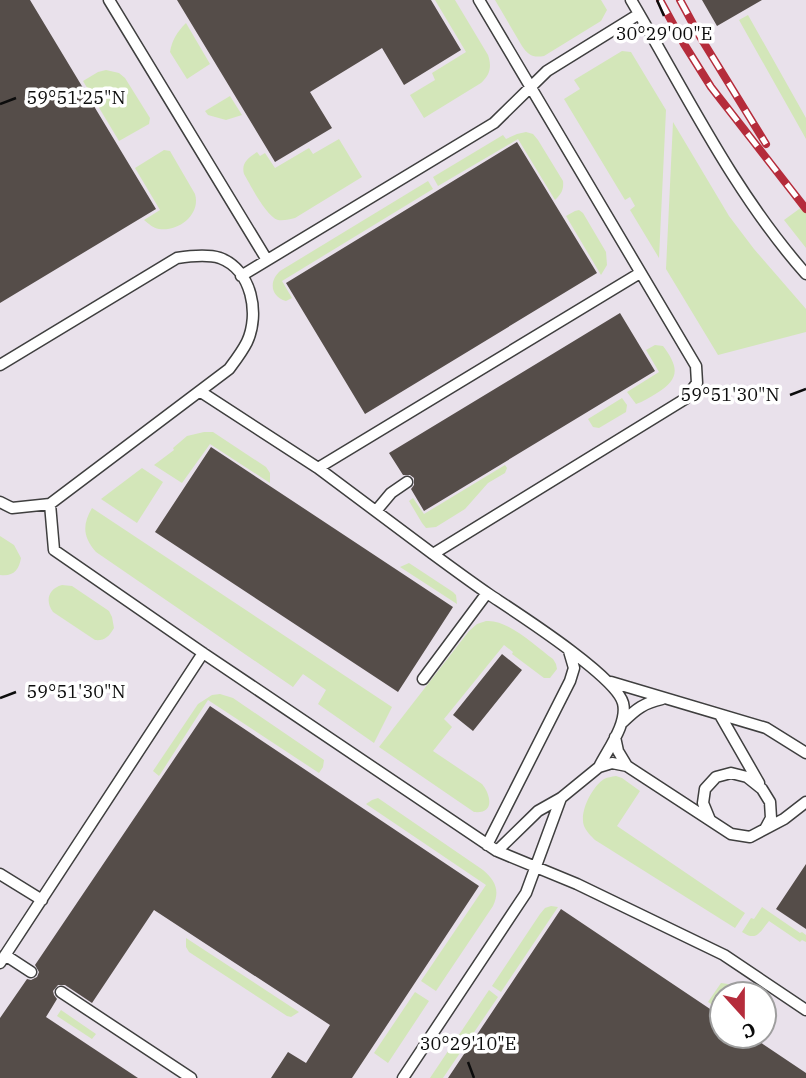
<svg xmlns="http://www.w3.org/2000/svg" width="806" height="1078" font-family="'IBM Plex Serif',serif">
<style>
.industrial{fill:#e9e1eb;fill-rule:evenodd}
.green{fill:#d3e6b9}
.building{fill:#554d49}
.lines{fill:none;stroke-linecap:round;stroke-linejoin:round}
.service-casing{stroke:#3f3f3f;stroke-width:13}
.service{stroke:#fff;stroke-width:10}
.rail-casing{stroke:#b52c3b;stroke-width:8}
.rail{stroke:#fff;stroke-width:5;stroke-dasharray:16;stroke-linecap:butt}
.ticks{fill:none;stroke:#0c0c0c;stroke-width:2.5}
.ticks-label{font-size:18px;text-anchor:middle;fill:#0c0c0c;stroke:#fff;stroke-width:7;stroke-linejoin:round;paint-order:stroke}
</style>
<rect width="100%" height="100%" fill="#fefaed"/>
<path class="industrial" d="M0,0H806V1078H0ZM722,994H764V1036H722Z"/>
<path class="green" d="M435,0H455L488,55C492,67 490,75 481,83L424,118L410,95L435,80L432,73L466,52Z
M495,0H601L607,10L601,21L544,56C533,58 528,55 522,46Z
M748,15L806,118V139L739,20Z
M186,23L210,64L187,79L170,52C172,40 177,32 186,23Z
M622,51L631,52L634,57L666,110L659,258L630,210L635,206L630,197L625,200L564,99L580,89L574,80Z
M106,70L119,73L125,78L150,118L149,124L119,141L83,81L98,72Z
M230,96L242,115L226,120L208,115L205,111Z
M673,122L729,216L754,249L806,309V332L718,355L666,269Z
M526,132L533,134L538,140L563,181C564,190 561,194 555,200L518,139L438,186L433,177L503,135L506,139L517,134Z
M339,139L362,177L295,218C290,219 284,221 278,220C266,216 251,186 244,174C241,163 248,158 257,152L260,156L265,153L275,168L309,148L313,154Z
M164,150L170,151L195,194C201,214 179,232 159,229C153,228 149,224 144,220L160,210L135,168Z
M428,181L433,189L282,281L292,298L286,301C270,296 269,281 280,271Z
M806,204V248L784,220Z
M579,210L583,213L606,252L607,265L601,275L566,216L575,211Z
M655,345L663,346C679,367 680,379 657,393C650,397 643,402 636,404L627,392L659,372L646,350Z
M622,398L627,405L626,412L599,428L593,427L588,419Z
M204,432H213L266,467L270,473V483L210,444L182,483L154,465L174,450L173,448L187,436Z
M505,465L507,468L505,473L488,483L465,509L436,527L426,528L422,523L409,501L413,498L424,514Z
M142,468L163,482L137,523L101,499Z
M92,508L392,707L374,743L318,704L326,690L303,674L293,687L96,552C83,537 82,525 92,508Z
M0,536L14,545L21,558C19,570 13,577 0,575Z
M409,563L453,592L456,595L457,604L400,567Z
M62,585L72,586L109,611L112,617L114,628C109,637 104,641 95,640L53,612C45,601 48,589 62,585Z
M486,621C508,619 535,646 553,659L556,664L557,669L550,678H544L512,654L513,652L504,645L444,719L452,727L433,751L482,784C491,795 495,814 474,812L379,747L469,631L477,624Z
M220,694L233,698L324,760L323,767L319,773L208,700L159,776L153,771L198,704L212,695Z
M616,776L622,778L640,791L617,826L745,913L735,928L595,840C591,836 586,831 584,826C579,812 592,787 604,779C608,777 611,777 616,776Z
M378,798L483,870C496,881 500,891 493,906L436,991L421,981L486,885L366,804L372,800Z
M551,906L558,907L501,992L492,986L540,914L545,908Z
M762,907L800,933L802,932L806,935V942L802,940L800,942L769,921C760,932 757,942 742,932L751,918L754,919Z
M186,938L299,1012L291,1017L287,1016L189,952L186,947Z
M721,983L728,984L743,994H722V1011L708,1002Z
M489,990L498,997L443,1078H430Z
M415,992L429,1001L388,1063L374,1053Z
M61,1010L96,1034L92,1039L57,1016Z"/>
<path class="building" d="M0,0H30L156,209L0,303Z
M177,0H431L461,50L404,85L382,48L310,92L332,128L275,162Z
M702,0H762L717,26Z
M517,142L597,273L365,414L286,283Z
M620,313L655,371L424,511L411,489L414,485V478L410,475H403L389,453Z
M211,447L453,607L398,692L155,532Z
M502,654L522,670L473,731L453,715Z
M210,706L479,886L352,1078H271L288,1052L306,1063L330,1025L154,910L92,1003L65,985H58L53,991L54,995L57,999L46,1017L138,1078H0V1018L27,979L31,980L37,977L39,972L35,965Z
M806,864V929L776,909Z
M561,909L722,1017V1036H751L806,1073V1078H448Z"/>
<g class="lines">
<g class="service-casing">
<path id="service" d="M109,0L267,260
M631,0C686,93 734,193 806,274
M241,276L494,123L547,71L639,14
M0,365L177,258C190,256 207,254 220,258C252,270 260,314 247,342C242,352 235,361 229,369L50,504L12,508L0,502
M201,392L318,468L433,554L685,399L697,383L696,366L479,0
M318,468L640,273
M50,504L54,550L203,653L497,851L577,884L724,955L806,1010
M376,511L391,493L407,482
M433,554C452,568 471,582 490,595C517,613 616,676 623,703C628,723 608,749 599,767
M423,679L487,593
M611,682L766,728L806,753
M720,715L759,783
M623,722C636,709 644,703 662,699
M615,737L618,751L627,766
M710,820L703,803L705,789L716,777L731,773L747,777L762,789L770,802L771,818L765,829
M487,845L570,681L574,668L569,651
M497,851L538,811L561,798L599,767L612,763L627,766L731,834L750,837L784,819L806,802
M0,874L42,900
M5,955L31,972
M0,963L203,653
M61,992L191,1078
M403,1078L526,893L561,798"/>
</g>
<use href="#service" class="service"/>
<g class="rail-casing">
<path id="rail" d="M660,0L684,44L711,87L806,209
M680,0L699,35L766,144"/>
</g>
<use href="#rail" class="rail"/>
</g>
<path class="ticks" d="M657,0L664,16M0,104L16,98M790,395L806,389M0,698L16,692M468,1062L474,1078"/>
<g class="ticks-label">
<text x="664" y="40">30°29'00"E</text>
<text x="76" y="104">59°51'25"N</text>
<text x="730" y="401">59°51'30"N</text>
<text x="76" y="698">59°51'30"N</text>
<text x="468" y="1050">30°29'10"E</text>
</g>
<g transform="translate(743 1015) rotate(159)"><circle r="33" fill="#ffffff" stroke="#9e9e9e" stroke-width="2"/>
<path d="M0-5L12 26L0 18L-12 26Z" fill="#b52c3b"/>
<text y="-10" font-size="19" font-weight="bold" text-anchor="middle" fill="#0c0c0c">С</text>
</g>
</svg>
